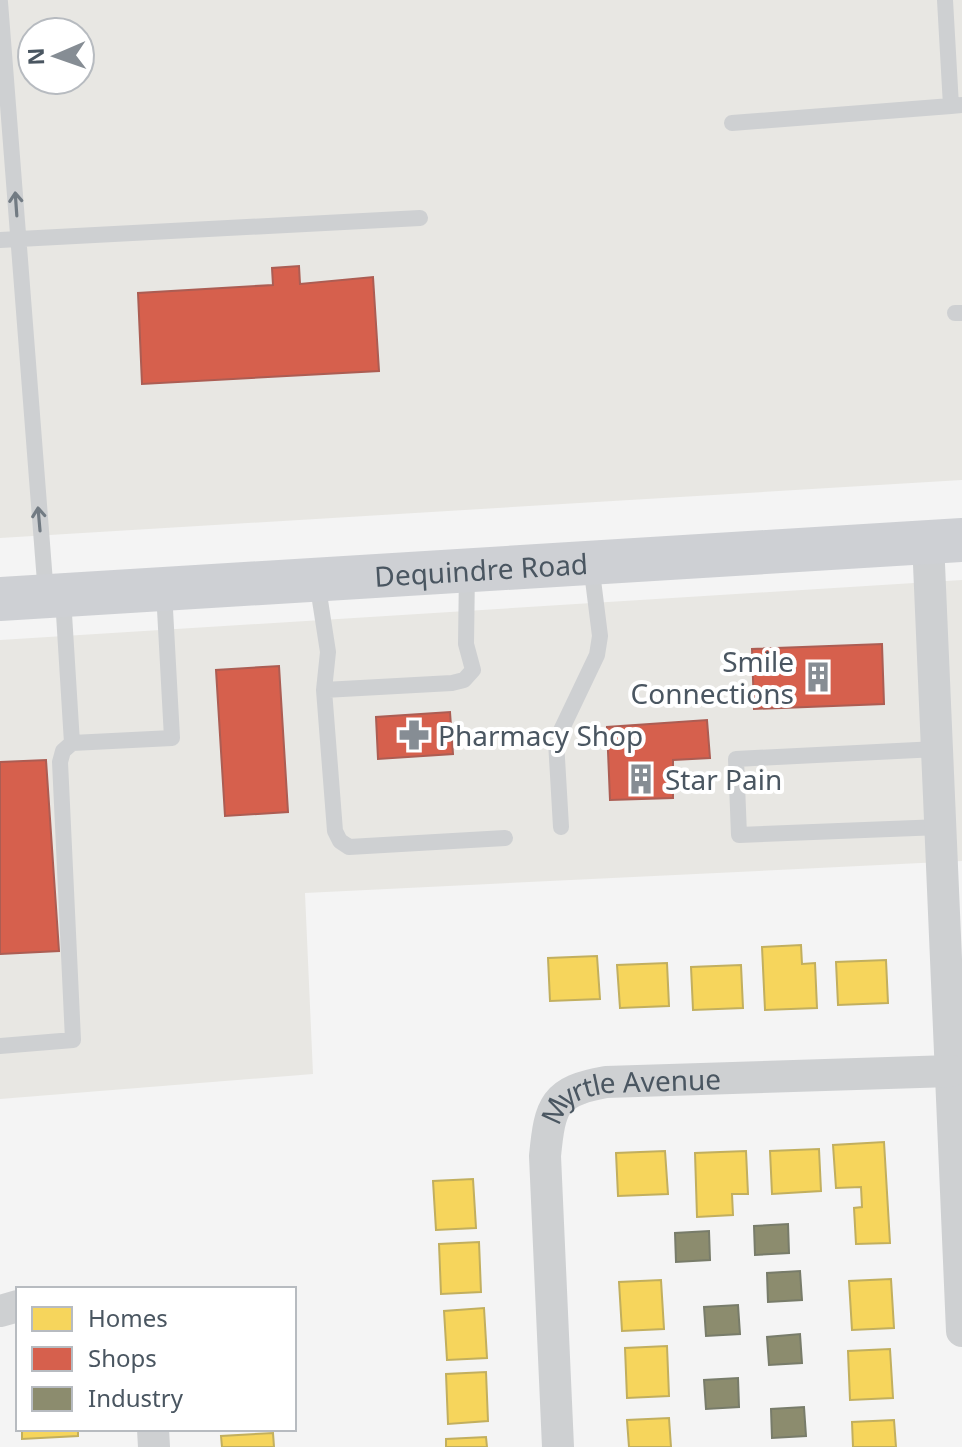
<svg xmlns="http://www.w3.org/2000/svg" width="962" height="1447" font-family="'Noto Sans',sans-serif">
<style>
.commercial{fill:#e8e7e3;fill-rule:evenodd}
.homes{fill:#f6d55c;stroke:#c2af5e;stroke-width:2}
.shops{fill:#d6604d;stroke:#ac5d53;stroke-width:2}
.industry{fill:#8c8c6e;stroke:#787c6a;stroke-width:2}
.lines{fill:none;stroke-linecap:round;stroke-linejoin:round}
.lane{stroke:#ced0d2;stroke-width:16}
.street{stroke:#ced0d2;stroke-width:32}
.secondary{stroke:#ced0d4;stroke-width:44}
.oneway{stroke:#727b83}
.labels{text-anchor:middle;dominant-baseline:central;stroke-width:8;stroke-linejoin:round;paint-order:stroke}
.street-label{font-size:28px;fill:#4a5661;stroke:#fff}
.poi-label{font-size:28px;fill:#4a5661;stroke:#fff;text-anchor:start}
</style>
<rect width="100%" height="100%" fill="#f4f4f4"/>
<path class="commercial" d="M0,0H962V480L0,538ZM32,32H80V80H32Z
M962,580V861L305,893L313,1074L0,1099V640Z"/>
<path class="homes" d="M801,945L802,964L815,963L817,1008L765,1010L762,947Z
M597,956L600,999L550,1001L548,958Z
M886,960L888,1003L838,1005L836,962Z
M667,963L669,1006L620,1008L617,965Z
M741,965L743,1008L693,1010L691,967Z
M884,1142L890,1243L856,1244L854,1208L862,1207L861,1187L836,1188L833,1145Z
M819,1149L821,1191L772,1194L770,1151Z
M665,1151L668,1194L618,1196L616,1153Z
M746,1151L748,1194H732L733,1215L697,1217L695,1153Z
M473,1179L476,1228L436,1230L433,1181Z
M479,1242L481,1292L441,1294L439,1244Z
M891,1279L894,1328L852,1330L849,1281Z
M661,1280L664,1329L622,1331L619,1282Z
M484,1308L487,1358L447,1360L444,1311Z
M667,1346L669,1396L627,1398L625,1348Z
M890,1349L893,1398L850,1400L848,1351Z
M486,1372L488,1421L448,1424L446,1374Z
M669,1418L671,1447H629L627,1420Z
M894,1420L896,1447H853L852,1422Z
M22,1429H78V1436L22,1439Z
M273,1433L274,1447H222L221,1436Z
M486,1437L487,1447H446V1439Z"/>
<path class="shops" d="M299,266L300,284L373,277L379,371L142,384L138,293L273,285L272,268Z
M882,644L884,704L754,709L752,649Z
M279,666L288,812L225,816L216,670Z
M450,712L453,754L378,759L376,717Z
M707,720L710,758L673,760V798L610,800L607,727Z
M46,760L59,951L0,954V762Z"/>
<path class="industry" d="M788,1224L789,1253L755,1255L754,1226Z
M709,1231L710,1260L676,1262L675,1233Z
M800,1271L802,1300L768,1302L767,1273Z
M738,1305L740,1334L706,1336L704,1307Z
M800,1334L802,1363L769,1365L767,1337Z
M738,1378L739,1407L706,1409L704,1380Z
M804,1407L806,1436L772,1438L771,1409Z"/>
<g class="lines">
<path class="lane" d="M945,0L951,106L962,105
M0,2L46,595
M732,123L951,106
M0,240L420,218
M955,313H962
M317,581L328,652L324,690L335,831L340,841L349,847L505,838
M63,598L72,743L172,738L164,591
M324,690L452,683L464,680L473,670L466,644L467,571
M937,749L736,759L739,835L941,827
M561,827L556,741L597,655L600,636L591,564
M0,1046L73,1040L60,762L63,751L72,743"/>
<g class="street">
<path d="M928,541L962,1331"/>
<path d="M0,1311L18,1306"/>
<path d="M153,1429L154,1447"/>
<path id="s1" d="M558,1447L545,1156C550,1105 554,1091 606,1082L951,1071"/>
</g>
<path class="secondary" id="s2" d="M0,599L962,540"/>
</g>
<defs><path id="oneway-shaft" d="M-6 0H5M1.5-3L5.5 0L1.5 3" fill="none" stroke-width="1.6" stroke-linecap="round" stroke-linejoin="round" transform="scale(2)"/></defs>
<g class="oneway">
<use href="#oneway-shaft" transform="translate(16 204) rotate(-94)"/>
<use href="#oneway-shaft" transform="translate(39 519) rotate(-95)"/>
</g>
<defs>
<g id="building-bare" transform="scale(2.4)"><path d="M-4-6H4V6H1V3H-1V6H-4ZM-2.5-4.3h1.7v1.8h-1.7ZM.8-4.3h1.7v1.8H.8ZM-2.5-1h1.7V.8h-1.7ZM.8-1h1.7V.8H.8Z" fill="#868d94" stroke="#fff" stroke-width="2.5" paint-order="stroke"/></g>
<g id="pharmacy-bare" transform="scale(2.4)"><path d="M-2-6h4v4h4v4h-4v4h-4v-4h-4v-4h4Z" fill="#868d94" stroke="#fff" stroke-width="2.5" paint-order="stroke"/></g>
</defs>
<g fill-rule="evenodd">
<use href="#building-bare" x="818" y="677"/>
<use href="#pharmacy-bare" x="414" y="735"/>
<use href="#building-bare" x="641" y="779"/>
</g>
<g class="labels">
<g class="street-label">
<text stroke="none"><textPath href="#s2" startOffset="482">Dequindre Road</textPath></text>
<text stroke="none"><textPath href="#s1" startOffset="420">Myrtle Avenue</textPath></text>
</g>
<g class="poi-label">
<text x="794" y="661" text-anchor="end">Smile<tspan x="794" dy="32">Connections</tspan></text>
<text x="438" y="735">Pharmacy Shop</text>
<text x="665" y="779">Star Pain</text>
</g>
</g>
<rect x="16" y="1287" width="280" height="144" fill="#ffffff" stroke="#b7bbc0" stroke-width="2"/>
<rect x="32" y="1307" width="40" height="24" fill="#f6d55c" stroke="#b7bbc0" stroke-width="2"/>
<text x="88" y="1327" font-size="24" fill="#4a5661">Homes</text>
<rect x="32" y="1347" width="40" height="24" fill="#d6604d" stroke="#b7bbc0" stroke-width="2"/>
<text x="88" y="1367" font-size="24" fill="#4a5661">Shops</text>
<rect x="32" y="1387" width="40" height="24" fill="#8c8c6e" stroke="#b7bbc0" stroke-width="2"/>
<text x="88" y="1407" font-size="24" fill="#4a5661">Industry</text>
<g transform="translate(56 56) rotate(268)"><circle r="38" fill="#ffffff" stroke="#b7bbc0" stroke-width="2"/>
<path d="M0-6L14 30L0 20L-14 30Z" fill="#868d94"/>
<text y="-12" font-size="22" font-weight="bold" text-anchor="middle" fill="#4a5661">N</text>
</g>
</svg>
